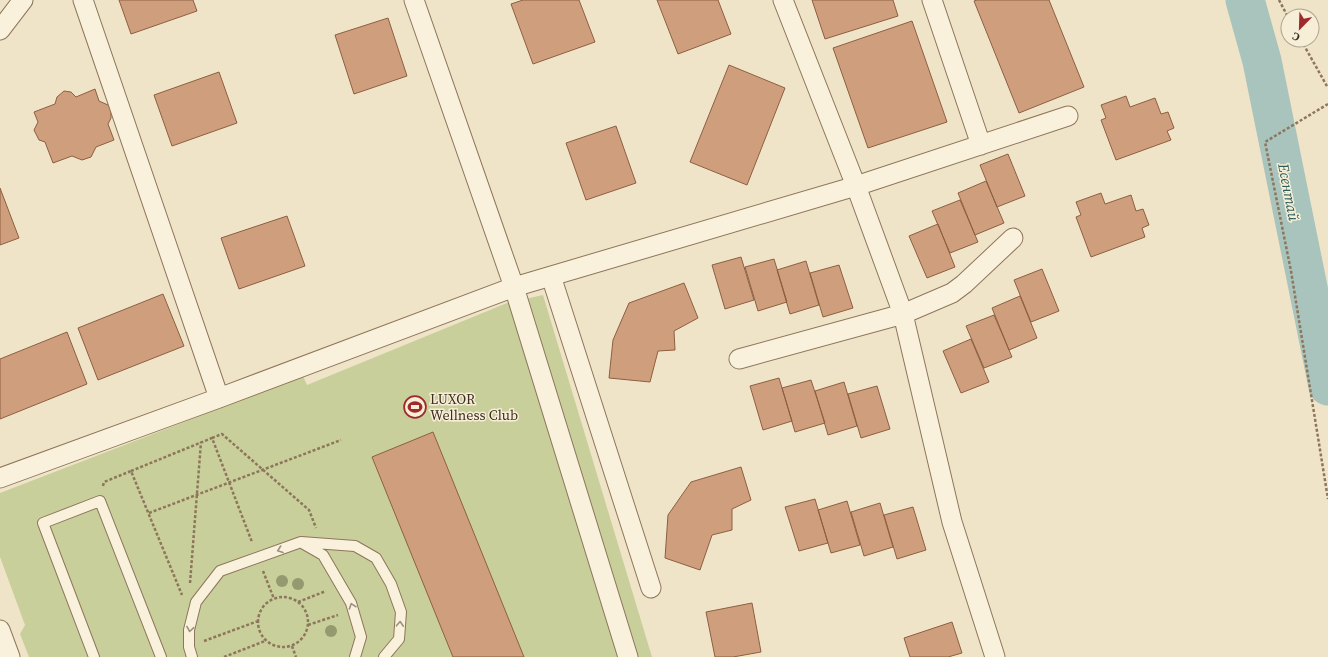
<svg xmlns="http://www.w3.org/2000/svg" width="1328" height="657" font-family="'Source Serif 4',serif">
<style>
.green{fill:#c9cf9b}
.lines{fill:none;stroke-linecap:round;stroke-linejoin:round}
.river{stroke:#a9c4bc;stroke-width:39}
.building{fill:#cf9f7d;stroke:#8d5f41}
.lane-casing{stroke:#8d765c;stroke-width:12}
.street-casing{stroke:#8d765c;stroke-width:21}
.path{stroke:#8d765c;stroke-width:2.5;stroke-dasharray:3 2;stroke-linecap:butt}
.lane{stroke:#faf1dc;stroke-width:10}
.street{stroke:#faf1dc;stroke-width:19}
.tree{fill:#96986f}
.oneway{stroke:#9c907e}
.labels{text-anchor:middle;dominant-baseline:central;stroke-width:3;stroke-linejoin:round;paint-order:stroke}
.poi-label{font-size:14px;fill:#3d2e20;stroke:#f7eed8;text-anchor:start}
.water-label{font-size:15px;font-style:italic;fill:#2f5d5a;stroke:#f7eed8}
</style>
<rect width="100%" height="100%" fill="#f0e4c8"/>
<path class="green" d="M543,295L652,657H29L20,634L25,625L0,557V493L303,376L307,385L507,303Z"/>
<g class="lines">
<path class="river" d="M1245,0L1262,61L1328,386"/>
</g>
<path class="building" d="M119,0H193L197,11L131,34Z
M523,0H579L595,42L533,64L511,4Z
M657,0H718L731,34L678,54Z
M812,0H893L898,16L825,39Z
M977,0H1049L1084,87L1019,113L974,1Z
M388,18L407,76L354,94L335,35Z
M912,21L947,122L868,148L833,48Z
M729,65L785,88L747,185L690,162Z
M219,72L237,123L172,146L154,95Z
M95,89L99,101L108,105L111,109V118L108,124L114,140L96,147L91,157L82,160L72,156L53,163L45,142L39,140L34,130L38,122L34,112L55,104L57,97L64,91L71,92L76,97Z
M1126,96L1130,107L1155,98L1161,114L1168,112L1174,128L1167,131L1171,140L1116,160L1101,120L1106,118L1101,105Z
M616,126L636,183L586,200L566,143Z
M1008,154L1025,196L997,207L980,165Z
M986,181L1004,223L975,235L958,193Z
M0,188L19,238L0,245Z
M1101,193L1105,204L1131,195L1136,211L1143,209L1149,225L1142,228L1145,237L1091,257L1076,217L1081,215L1076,202Z
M960,200L978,242L950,253L932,211Z
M287,216L305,266L239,289L221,238Z
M938,224L955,267L927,278L909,236Z
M741,257L754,300L725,309L712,265Z
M774,259L787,302L758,311L745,267Z
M806,261L819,305L790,314L777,270Z
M839,265L853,308L823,317L810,273Z
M1042,269L1059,311L1031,322L1014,280Z
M684,283L698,318L674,331L675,350L658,351L650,382L609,378L613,340L629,303Z
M163,294L184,346L98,380L78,328Z
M1020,296L1037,338L1009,350L992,308Z
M994,315L1012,357L984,368L966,326Z
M67,332L87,384L0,419V359Z
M971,339L989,382L961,393L943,351Z
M779,378L792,421L763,430L750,386Z
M811,380L825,423L795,432L782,388Z
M844,382L857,426L828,435L815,391Z
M877,386L890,429L861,438L848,394Z
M433,432L524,657H453L372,457Z
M741,467L751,500L732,509V530L712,535L700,570L665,558L668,515L691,482Z
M815,499L828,543L799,551L785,507Z
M847,501L860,545L831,553L818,510Z
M880,503L893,547L864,556L851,512Z
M913,507L926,550L897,559L884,515Z
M752,603L761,652L733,657H715L706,612Z
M952,622L962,653L948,657H910L904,638Z"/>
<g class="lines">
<g class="lane-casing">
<path id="lane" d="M302,543L323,555L351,603L361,637L355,657
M94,657L43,523L100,501L161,657
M192,657L189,647V630L196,602L220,571L301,542L355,546L376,558L391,584L401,612L399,639L384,657"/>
</g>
<g class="street-casing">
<path id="street" d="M83,0L219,398
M414,0L514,287L628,657
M783,0L856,186L903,314L952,522L995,657
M932,0L981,145
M0,30L23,0
M551,276L651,588
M739,359L903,314L952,293L964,284L1013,238
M0,478L219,398L514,287L856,186L1068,116
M0,630L10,657"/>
</g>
<path class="path" d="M1279,0L1288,17
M1301,40L1328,88
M1328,104L1265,142L1291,271L1328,499
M212,438L222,434L309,510L316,528
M131,471L212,438L252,542
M103,486L104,482L131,471L182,595
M149,513L341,440
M263,571L274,599
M190,583L201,442
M258 622a25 25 0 1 1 50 0a25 25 0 1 1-50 0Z
M298,602L326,591
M308,625L338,615
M204,641L258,621
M292,646L296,657
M224,657L265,641"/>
<use href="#lane" class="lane"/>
<use href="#street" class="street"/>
</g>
<g class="tree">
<circle cx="282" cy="581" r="6"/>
<circle cx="298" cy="584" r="6"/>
<circle cx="331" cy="631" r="6"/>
</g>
<defs><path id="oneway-chevron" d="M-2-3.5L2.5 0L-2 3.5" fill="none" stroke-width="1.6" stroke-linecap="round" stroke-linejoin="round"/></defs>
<g class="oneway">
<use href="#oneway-chevron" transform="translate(280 550) rotate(160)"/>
<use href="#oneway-chevron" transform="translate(352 606) rotate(-109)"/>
<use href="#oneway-chevron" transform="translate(400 624) rotate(-87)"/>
<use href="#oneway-chevron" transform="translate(190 629) rotate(99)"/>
</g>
<defs>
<g id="stadium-ring" transform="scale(1.15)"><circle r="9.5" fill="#f7eed8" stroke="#9e2a2b" stroke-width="1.5"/><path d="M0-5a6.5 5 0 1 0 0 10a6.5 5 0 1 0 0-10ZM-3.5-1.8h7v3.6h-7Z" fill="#9e2a2b"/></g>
</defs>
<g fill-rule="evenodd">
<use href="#stadium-ring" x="415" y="407"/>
</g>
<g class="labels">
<g class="poi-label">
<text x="430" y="399">LUXOR<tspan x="430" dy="16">Wellness Club</tspan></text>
</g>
<g class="water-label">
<text transform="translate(1289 192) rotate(79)">Есентай</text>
</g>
</g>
<g transform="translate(1300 28) rotate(203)"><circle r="19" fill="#f7eed8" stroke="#ada18e"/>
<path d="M0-3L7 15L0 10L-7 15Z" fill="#9e2a2b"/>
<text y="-6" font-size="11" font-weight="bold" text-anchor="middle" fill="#3d2e20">С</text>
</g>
</svg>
